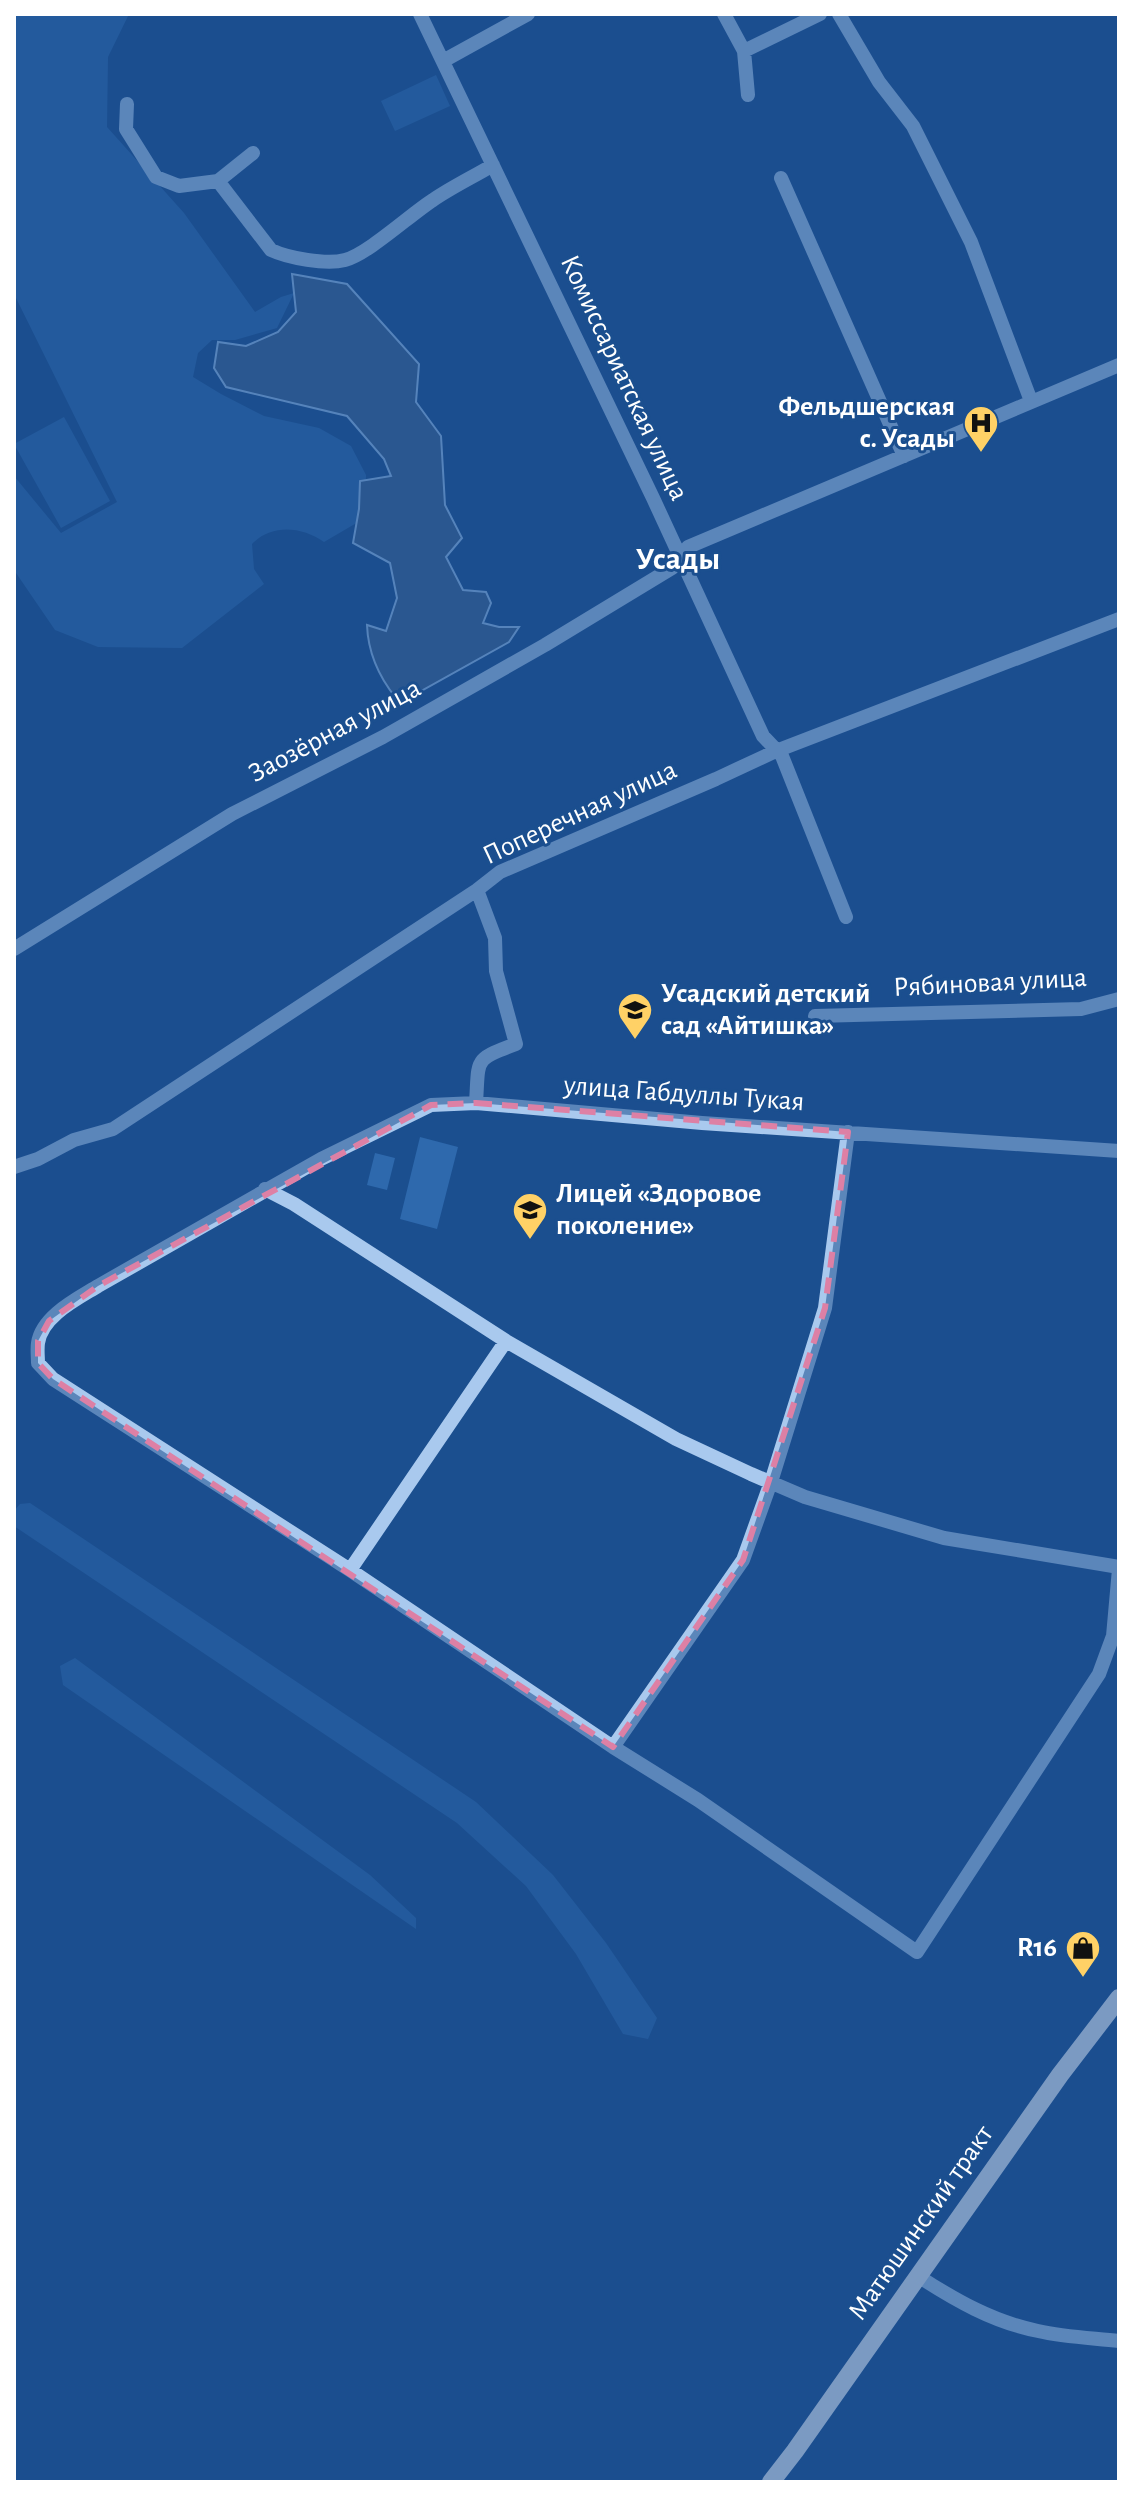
<svg xmlns="http://www.w3.org/2000/svg" width="1133" height="2496" font-family="'Alegreya Sans',sans-serif">
<style>
.green{fill:#2e69ad}
.water{fill:#3c6290;stroke:#9cc4f0;stroke-width:2}
.lines{fill:none;stroke-linecap:round;stroke-linejoin:round}
.minor{stroke:#a9c9ee;stroke-width:14}
.major{stroke:#f0f6ff;stroke-width:18}
.marked{fill:none;stroke:#dd80a5;stroke-width:6;stroke-dasharray:16 10;stroke-linejoin:round}
.labels{text-anchor:middle;dominant-baseline:central;stroke-width:6;stroke-linejoin:round;paint-order:stroke}
.street-label{font-size:28px;fill:#fff;stroke:#1b4f8f}
.poi-label{font-size:28px;font-weight:bold;fill:#fff;stroke:#1b4f8f;text-anchor:end}
.quarter-label{font-size:32px;font-weight:bold;fill:#fff;stroke:#1b4f8f}
</style>
<rect width="100%" height="100%" fill="#1b4f8f"/>
<path class="green" d="M14,14H129L108,57L107,127L184,213L255,312L281,297L294,293L277,328L235,340H212L198,353L193,377L221,394L264,416L319,428L351,446L366,475L365,518L324,542C303,527 272,523 252,544L254,569L264,584L182,648L98,647L55,630L14,570V476L61,533L117,502L16,298H14Z
M436,75L450,106L395,131L381,101Z
M64,417L110,501L61,528L14,444Z
M420,1137L458,1147L437,1229L400,1219Z
M375,1153L395,1158L387,1190L367,1185Z
M30,1503L476,1802L553,1875L606,1943L657,2018L648,2039L623,2034L576,1954L526,1886L457,1823L14,1526V1511L20,1504Z
M75,1658L370,1875L416,1918V1929L63,1685L60,1666Z"/>
<path class="water" d="M292,274L347,284L419,364L416,402L441,436L445,505L462,538L446,557L463,590L486,592L491,603L483,623L499,627H519L509,642L421,691L396,698C379,677 368,652 367,625L386,631L397,598L390,563L353,543L359,509L360,481L391,476L384,459L347,416L226,387L214,368L218,342L246,346L278,332L296,312Z"/>
<g class="lines">
<path class="minor" d="M420,14L653,498L763,736L782,756L846,917
M724,14L744,51L748,95
M839,14L879,82L913,126L971,242L1031,401
M744,51L820,14
M443,61L528,14
M127,104L126,129L156,177L179,186L218,181
M253,153L218,181L271,250C288,258 326,265 345,260C368,254 411,214 433,200C452,187 473,177 493,165
M781,178L904,456
M14,949L232,814L383,737L545,645L672,568L688,547L1119,365
M815,1016L1081,1009L1119,999
M476,1103C479,1058 473,1060 516,1044L496,971L495,938L477,890
M1119,1151L702,1123L476,1103L431,1105L321,1159L98,1286C77,1299 42,1316 38,1343C37,1349 38,1357 38,1363L53,1379L350,1570L613,1747L698,1800L917,1952L1099,1674L1113,1636L1119,1569
M14,1167L38,1159L74,1140L113,1129L477,890L500,872L716,779L776,751L1119,619
M265,1189L294,1204L506,1341L676,1439L751,1474L805,1497L944,1538L1119,1567
M350,1570L506,1341
M613,1747L743,1560L771,1482L825,1308L848,1132
M918,2276C955,2300 993,2322 1038,2331C1064,2337 1092,2338 1119,2341"/>
<path class="major" d="M771,2482L795,2451L1060,2075L1119,1998"/>
</g>
<path d="M0 0H1133V2496H0ZM476,1103L848,1132L825,1308L743,1560L613,1747L53,1379L38,1363V1341L49,1321L98,1286L431,1105Z" fill="#1b4f8f" fill-opacity=".55" fill-rule="evenodd"/>
<path class="marked" d="M476,1103L848,1132L825,1308L743,1560L613,1747L53,1379L38,1363V1341L49,1321L98,1286L431,1105Z"/>
<defs>
<g id="hospital-pin" transform="scale(1.8)"><path d="M0 17L-7.5 6A9.5 9.5 0 1 1 7.5 6Z" fill="#ffd166" stroke="#1b4f8f"/><path d="M-5-5h3v3.5h4V-5h3V5h-3V1.5h-4V5h-3Z" fill="#111"/></g>
<g id="school-pin" transform="scale(1.8)"><path d="M0 17L-7.5 6A9.5 9.5 0 1 1 7.5 6Z" fill="#ffd166" stroke="#1b4f8f"/><path d="M0-5L7-2L0 1L-7-2ZM-4 1L0 2.5L4 1V4Q0 6-4 4Z" fill="#111"/></g>
<g id="shop-pin" transform="scale(1.8)"><path d="M0 17L-7.5 6A9.5 9.5 0 1 1 7.5 6Z" fill="#ffd166" stroke="#1b4f8f"/><path d="M-5-2.5h2.3a2.7 3.5 0 0 1 5.4 0H5L5.5 6h-11ZM-1.5-2.5h3a1.5 2.3 0 0 0-3 0Z" fill="#111"/></g>
</defs>
<g fill-rule="evenodd">
<use href="#hospital-pin" x="981" y="423"/>
<use href="#school-pin" x="635" y="1010"/>
<use href="#school-pin" x="530" y="1210"/>
<use href="#shop-pin" x="1083" y="1948"/>
</g>
<g class="labels">
<g class="street-label">
<text transform="translate(624 378) rotate(65)">Комиссариатская улица</text>
<text transform="translate(335 731) rotate(-28)">Заозёрная улица</text>
<text transform="translate(580 813) rotate(-25)">Поперечная улица</text>
<text transform="translate(990 983) rotate(-3)">Рябиновая улица</text>
<text transform="translate(684 1094) rotate(4)">улица Габдуллы Тукая</text>
<text transform="translate(921 2223) rotate(-55)">Матюшинский тракт</text>
</g>
<g class="poi-label">
<text x="955" y="407">Фельдшерская<tspan x="955" dy="32">с. Усады</tspan></text>
<text x="661" y="994" text-anchor="start">Усадский детский<tspan x="661" dy="32">сад «Айтишка»</tspan></text>
<text x="556" y="1194" text-anchor="start">Лицей «Здоровое<tspan x="556" dy="32">поколение»</tspan></text>
<text x="1057" y="1948">R16</text>
</g>
<g class="quarter-label">
<text x="678" y="559">Усады</text>
</g>
</g>
<rect width="1133" height="2496" fill="none" stroke="#ffffff" stroke-width="32"/>
</svg>
